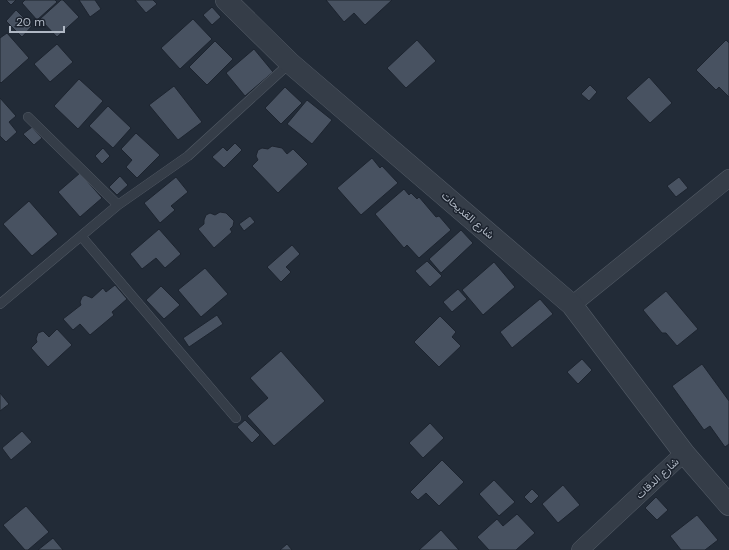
<svg xmlns="http://www.w3.org/2000/svg" width="729" height="550" font-family="'DM Sans',Vazirmatn,sans-serif">
<style>
.building{fill:#485261;stroke:#1d242f}
.lines{fill:none;stroke-linecap:round;stroke-linejoin:round}
.service-casing{stroke:#535b66;stroke-width:10}
.minor-casing{stroke:#535b66;stroke-width:18}
.tertiary-casing{stroke:#535b66;stroke-width:22}
.service{stroke:#353d48;stroke-width:9}
.minor{stroke:#353d48;stroke-width:17}
.tertiary{stroke:#353d48;stroke-width:21}
.labels{text-anchor:middle;dominant-baseline:central;stroke-width:3;stroke-linejoin:round;paint-order:stroke}
.street-label{font-size:11px;fill:#b0b8c4;stroke:#1b222d}
</style>
<rect width="100%" height="100%" fill="#222b37"/>
<path class="building" d="M6,0H16L11,5Z
M25,0H55L57,2L37,20L22,3Z
M61,0H63L79,17L57,37L40,19Z
M79,0H95L101,9L90,17Z
M135,0H153L157,4L146,13Z
M326,0H392L365,25L354,13L344,22Z
M212,7L221,17L212,25L203,15Z
M16,10L32,26L22,37L6,21Z
M193,19L212,39L180,69L161,48Z
M7,33L29,58L1,83L0,82V38Z
M417,40L436,61L406,88L387,68Z
M726,40L729,43V97L719,87L716,90L696,70Z
M215,41L233,59L207,85L189,67Z
M57,44L73,62L50,82L34,64Z
M254,49L273,72L245,96L226,73Z
M649,77L672,103L650,123L626,98Z
M79,79L103,101L78,129L54,106Z
M590,85L597,92L589,101L581,94Z
M174,86L202,122L178,140L149,105Z
M285,87L302,103L281,124L265,108Z
M0,98L16,116L9,122L17,132L6,142L0,136Z
M307,100L332,120L312,144L287,124Z
M108,106L131,128L113,148L89,126Z
M32,127L42,138L34,145L23,134Z
M136,133L160,155L137,178L126,167L132,160L121,149Z
M235,143L242,150L224,168L212,157L223,147L227,151Z
M272,146L282,148L287,154L293,149L308,164L278,193L252,166L258,160L256,156L258,150L262,148L268,149Z
M103,148L110,156L102,164L95,156Z
M372,158L380,168L382,166L398,183L361,215L337,188Z
M80,173L102,198L80,217L58,192Z
M120,176L128,185L117,195L109,187Z
M176,177L188,192L171,206L175,210L160,223L144,203Z
M679,177L688,188L676,197L667,186Z
M404,189L409,195L411,193L417,199L419,197L436,217L439,216L451,230L419,258L407,245L404,248L375,214Z
M29,201L58,234L32,256L3,224Z
M220,212L226,213L234,221L233,226L230,229L232,232L214,248L198,229L204,224V220L206,215L210,213L215,215Z
M250,216L255,222L244,231L239,224Z
M159,229L181,254L165,268L156,258L142,269L130,254Z
M461,230L473,243L441,273L429,259Z
M292,245L300,254L286,267L291,272L281,282L267,267Z
M427,261L442,276L430,287L415,271Z
M494,262L515,287L483,315L462,290Z
M205,268L228,294L201,317L178,290Z
M115,285L127,299L112,312L114,315L90,335L80,324L73,330L63,319L81,305L80,302L82,297L85,295L92,298L103,288L106,292Z
M161,286L180,305L164,319L146,300Z
M458,289L467,299L452,312L443,302Z
M666,291L698,329L677,346L666,333H662L643,310Z
M540,299L553,314L512,348L500,332Z
M217,315L223,324L189,347L183,338Z
M440,316L456,332L452,337L461,346L439,367L414,342Z
M57,329L72,345L48,367L31,348L37,342L36,339L38,333L43,331L49,337Z
M281,351L325,401L274,446L247,416L268,398L250,378Z
M582,359L592,370L578,384L567,372Z
M702,364L729,401V444L725,447L710,426L704,430L672,386Z
M0,393L9,404L0,411Z
M245,420L260,435L252,443L237,427Z
M430,423L444,438L423,458L409,443Z
M22,431L32,442L11,460L2,448Z
M442,460L464,482L439,506L426,493L418,500L410,492Z
M494,480L515,502L499,516L479,494Z
M563,485L580,505L558,523L542,504Z
M532,489L539,496L531,504L524,497Z
M656,497L668,510L657,520L645,508Z
M26,506L49,532L28,550H25L3,525Z
M517,514L535,533L516,550H489L477,537L497,519L503,526Z
M697,515L718,540L705,550H681L670,536Z
M441,530L459,550H419Z
M53,538L63,550H38Z
M287,544L292,550H280Z"/>
<g class="lines">
<g class="service-casing">
<path id="service" d="M28,117L118,205
M81,236L236,418
M0,304L118,205L188,156L290,63"/>
</g>
<g class="minor-casing">
<path id="minor" d="M572,305L729,178
M580,550L684,453"/>
</g>
<g class="tertiary-casing">
<path id="tertiary" d="M226,0L290,63L572,305L684,453L729,505"/>
</g>
<use href="#service" class="service"/>
<use href="#minor" class="minor"/>
<use href="#tertiary" class="tertiary"/>
</g>
<g class="labels">
<g class="street-label">
<text transform="translate(468 215) rotate(41)">شارع القديحات</text>
<text transform="translate(657 478) rotate(-43)">شارع الدقات</text>
</g>
</g>
<path d="M10 26v6h54v-6" fill="none" stroke="#b0b8c4" stroke-width="2"/>
<text x="16" y="26" font-size="12" fill="#b0b8c4" stroke="#1b222d" stroke-width="3" paint-order="stroke">20 m</text>
</svg>
